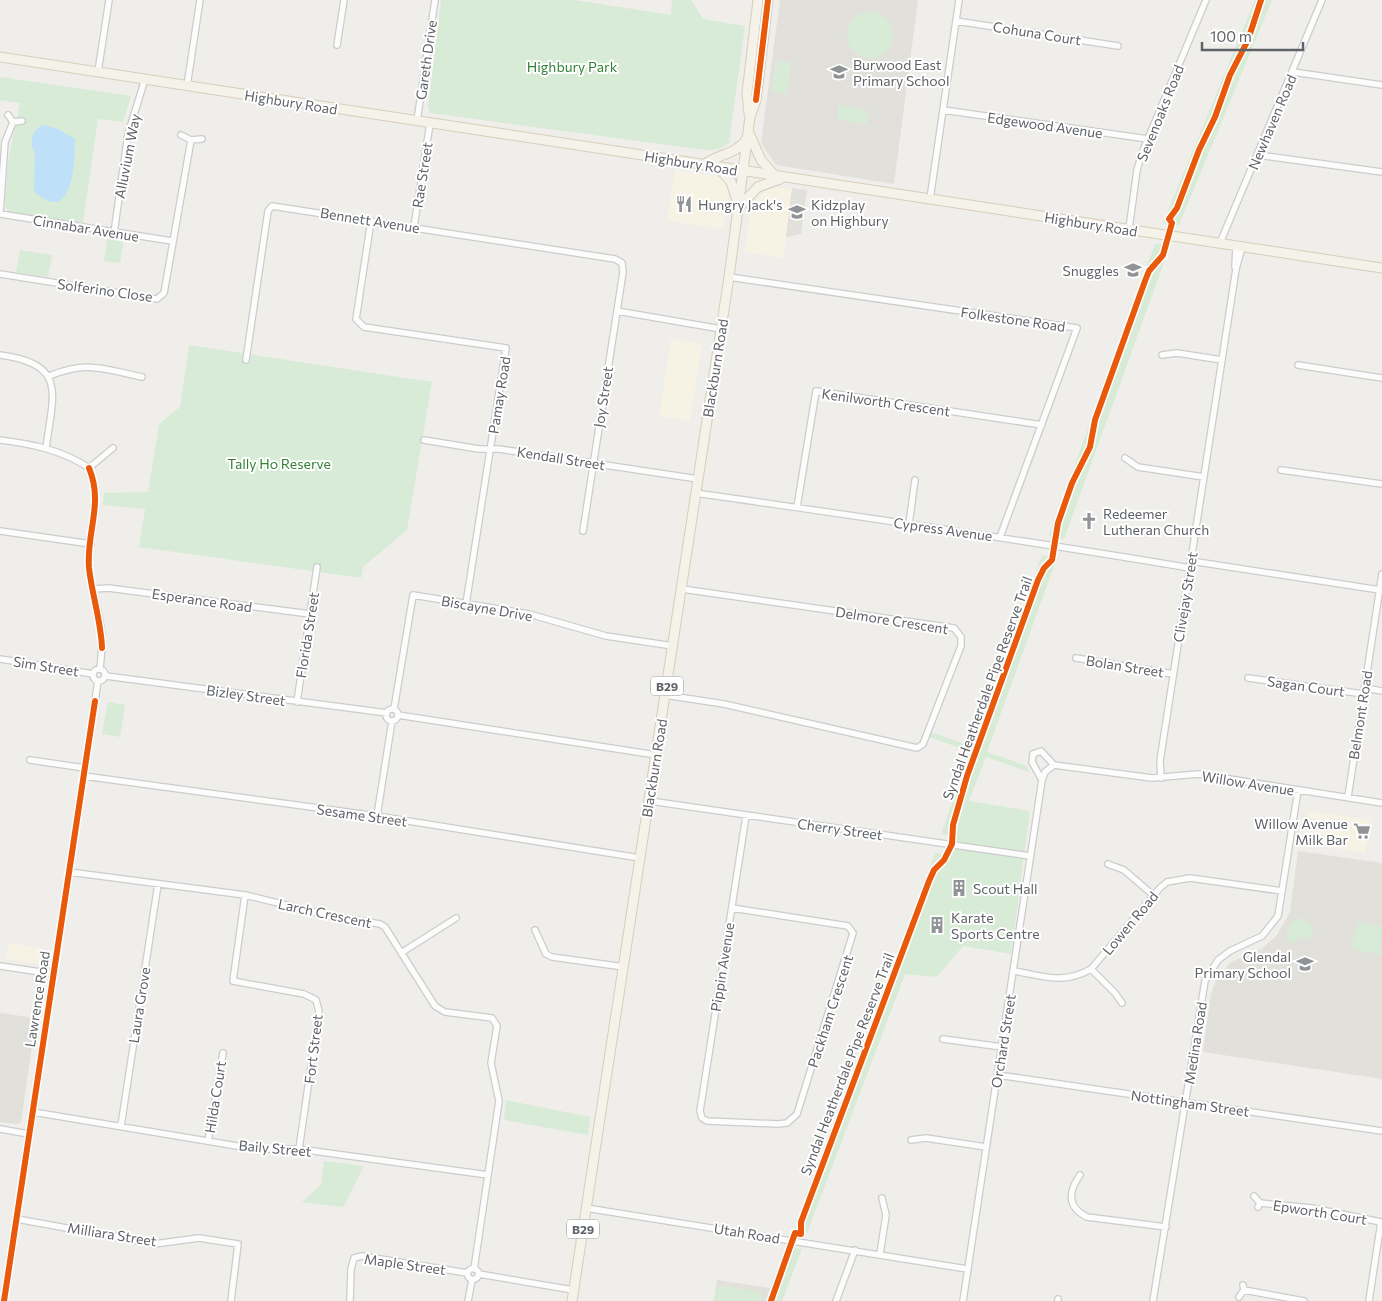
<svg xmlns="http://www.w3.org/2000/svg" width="1382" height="1301" font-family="Commissioner,sans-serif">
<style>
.commercial{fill:#f7f3e4}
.education{fill:#e2e0da}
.green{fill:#d8ebd6}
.water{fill:#bfe0f9}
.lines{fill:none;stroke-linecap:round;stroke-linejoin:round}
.street-casing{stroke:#cbcccc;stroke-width:8}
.primary-casing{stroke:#d7ceb8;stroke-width:11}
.street{stroke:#fdfcfc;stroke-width:5.5}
.primary{stroke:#f4f2e9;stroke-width:9}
.cycleway-casing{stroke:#fff;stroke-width:9}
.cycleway{stroke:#e8590c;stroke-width:6}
.labels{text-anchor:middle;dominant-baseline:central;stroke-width:4;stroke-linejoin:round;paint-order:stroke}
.shield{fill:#fff;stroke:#8f9295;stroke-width:1}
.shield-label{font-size:12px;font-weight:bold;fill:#5f6368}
.street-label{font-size:14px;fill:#5f6368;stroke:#fff}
.poi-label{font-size:14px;fill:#5f6368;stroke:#fff;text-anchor:start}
.park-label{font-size:14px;fill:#348238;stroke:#fff}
</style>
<rect width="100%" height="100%" fill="#efeeea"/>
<path class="commercial" d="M675,170L715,176L724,181L728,191L723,229L667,221Z
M778,188H792L783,258L744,252L752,205L767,190Z
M671,339L702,344L690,421L659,416Z
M1308,811L1370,820L1365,853L1303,843Z
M8,943L42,948L40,964L6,959Z"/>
<path class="education" d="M780,0H918L894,184L776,165L761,143Z
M792,188L807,190L801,234L786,237Z
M1298,851L1382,863V1079L1203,1052L1211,994L1217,978L1231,962L1261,949L1277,935L1290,912Z
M0,1013L36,1018L21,1122L18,1124L0,1122Z
M717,1280L770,1288L765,1301H714Z"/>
<path class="green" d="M441,0H575L671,15L672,0H691L703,19L745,26L729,143L719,149L705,150L431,113L428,108Z
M1255,0H1272L1179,225L1163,223Z
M847 35a23 23 0 1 1 46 0a23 23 0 1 1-46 0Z
M776,61L791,63L787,94L772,92Z
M0,77L131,96L123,122L98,119L83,223L9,212L5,207L8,162L20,103L0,100Z
M839,105L868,110L867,124L837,119Z
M108,236L124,238L120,263L104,261Z
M1155,244L1170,246L1064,539L1049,536Z
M20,250L52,255L48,277L16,272Z
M189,345L432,382L407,530L363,567L361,578L139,547L145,509L103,505L104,493L148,492L159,424L180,407Z
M1042,555L1057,558L987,752L1027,766L1029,772L986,757L969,801L1030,811L1011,954L963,946L937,977L905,974L807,1233L794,1231L877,1014L935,853L949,855L956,836L941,834L971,752L929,737L931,732L973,747Z
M108,702L125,705L120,737L102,734Z
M1299,918L1308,921L1314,928L1309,939L1300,936L1295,943L1287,941V930L1291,922Z
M1358,922L1382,927L1381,955L1351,948Z
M506,1100L590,1117L588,1135L504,1120Z
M324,1161L364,1166L343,1207L302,1202L321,1185Z
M787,1246L802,1249L782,1301H765Z
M717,1285L762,1292L760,1301H714Z"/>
<path class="water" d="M42,125L58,129L75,139C75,162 73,228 34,191L35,153L31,144L34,132Z"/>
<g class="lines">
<g class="street-casing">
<path id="street" d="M956,21L1118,46
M337,45L344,0
M98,72L109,0
M1293,72L1382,85
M187,86L200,0
M943,110L1148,139
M8,115L13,122L22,121
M417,121L435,0
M181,135L191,140L202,139
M1258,155L1382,172
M930,199L959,0
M0,213L5,142L13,122
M0,214L172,241
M371,221L356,319L364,327L506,348L466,604
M414,227L430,123
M1129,229L1137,170L1142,153L1206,0
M114,233L128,134L145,79
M1220,243L1322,0
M1235,267L1236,246
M0,274L157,299L164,293L191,140
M729,277L1077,328L1000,537
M617,311L721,329
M0,355C68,364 53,394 46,448
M1162,355L1177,353L1222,360
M246,360L268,211L272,206L615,259L622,263L623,272L583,531
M1298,365L1382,378
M49,376C87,360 104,369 142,377
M0,440C32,444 62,450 89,468
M424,440L479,449H499L698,479
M1125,458L1138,467L1204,477
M89,468C103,501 88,532 89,566C90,585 97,604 100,622C103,638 102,653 100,668
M89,468L113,448
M1281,470L1382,484
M696,493C861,517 1026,540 1190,568
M797,507L816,391L1042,425
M909,524L915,480
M0,531L91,544
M1191,561L1380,590
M94,589L108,588L310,614
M1076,658L1173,674
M0,659L93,674
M93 675a6 6 0 1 1 12 0a6 6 0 1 1-12 0Z
M106,676L387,713
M1248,678L1364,694
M1365,688L1382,691
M665,695L724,704L917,748L923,744L961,646V637L954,628L682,589
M297,702L317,567
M386 715a6 6 0 1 1 12 0a6 6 0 1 1-12 0Z
M394,709L413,595L529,614L606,636L673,646
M398,715L656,755
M30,760L85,768
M1054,765L1152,778L1198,774L1382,803
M84,776L377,816L640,858
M1161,778L1160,761L1236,269L1242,247
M1042,780L1032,762L1033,754L1041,751L1054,765
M1348,797L1382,574
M650,801L1030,856
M377,816L392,721
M1108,864L1124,870L1153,895
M69,872L245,895L331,916L380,924L385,927L435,1006L445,1012L492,1018L497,1026L491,1063L499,1101L474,1269
M245,895L233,981L304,994L316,1000L319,1011L299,1149
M732,908L848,926L853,933L797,1114L787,1123L778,1124L707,1121L702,1118L700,1111L746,816
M535,930L546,954L552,957L624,967
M401,953L456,918
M0,966L54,974
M1091,969L1115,993L1122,1003
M1014,971C1044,976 1063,985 1091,969L1160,888L1167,882L1190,878L1282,891
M943,1039L1002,1047
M998,1075L1382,1131
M33,1112L255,1149H299L488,1175
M121,1126L158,884
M0,1129L29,1134
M911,1140L926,1138L986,1147
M208,1141L223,1053
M1080,1175C1068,1192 1067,1207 1087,1217L1166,1227
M1254,1196L1260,1203L1258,1207
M1260,1203L1312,1208L1381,1222L1369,1301
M586,1208L967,1269
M17,1219L154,1244L199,1238L238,1244L231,1301
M880,1254L886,1215L882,1198
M467.5 1274a5.5 5.5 0 1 1 11 0a5.5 5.5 0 1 1-11 0Z
M479,1274L573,1290
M1244,1290L1304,1301
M1239,1297L1244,1290L1243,1285
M4,1301L98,681
M350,1301L351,1269L354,1258L362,1256L467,1273
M468,1301L472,1280
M836,1301L855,1250
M963,1301L1042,780L1045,772L1054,765
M1058,1301V1299
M1153,1301L1205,981L1218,960L1230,951L1262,936L1278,916L1298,790"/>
</g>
<g class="primary-casing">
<path id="primary" d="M0,57L1382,268
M749,114L747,93L758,0
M749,133L761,160L775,176
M704,165C719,153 734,156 747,139
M719,168L731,182L738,203
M741,205L758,187L780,179
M572,1301L729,277L750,117L756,100L768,0"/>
</g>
<use href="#street" class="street"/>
<use href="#primary" class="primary"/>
<g class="cycleway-casing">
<path id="cycleway" d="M756,100L768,0
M89,468C104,504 86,532 89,568C92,595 101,621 102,648
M4,1301L95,701
M771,1301L795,1233L801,1234V1222L929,881L934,870L944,860L952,844L953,825L967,776L1038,580L1044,568L1052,560L1058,523L1072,483L1090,447L1095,420L1145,281L1149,271L1163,255L1172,223L1169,219L1177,208L1199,150L1215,117L1230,75L1248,40L1261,0"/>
</g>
<use href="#cycleway" class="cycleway"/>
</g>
<defs>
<g id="school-bare" transform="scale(1.35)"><path d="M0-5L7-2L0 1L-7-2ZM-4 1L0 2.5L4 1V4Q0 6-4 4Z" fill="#919496" stroke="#fff" stroke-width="2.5" paint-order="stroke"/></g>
<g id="restaurant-bare" transform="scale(1.35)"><path d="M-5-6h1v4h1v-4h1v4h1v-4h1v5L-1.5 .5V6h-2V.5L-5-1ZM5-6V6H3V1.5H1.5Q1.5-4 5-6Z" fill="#919496" stroke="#fff" stroke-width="2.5" paint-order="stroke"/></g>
<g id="church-bare" transform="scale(1.35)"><path d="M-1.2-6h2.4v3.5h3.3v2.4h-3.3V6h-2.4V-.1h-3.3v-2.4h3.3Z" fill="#919496" stroke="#fff" stroke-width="2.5" paint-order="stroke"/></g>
<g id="supermarket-bare" transform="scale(1.35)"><path d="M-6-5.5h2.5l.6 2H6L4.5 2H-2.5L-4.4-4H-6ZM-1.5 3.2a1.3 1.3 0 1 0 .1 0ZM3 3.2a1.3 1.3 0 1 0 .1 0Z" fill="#919496" stroke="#fff" stroke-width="2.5" paint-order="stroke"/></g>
<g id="building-bare" transform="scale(1.35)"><path d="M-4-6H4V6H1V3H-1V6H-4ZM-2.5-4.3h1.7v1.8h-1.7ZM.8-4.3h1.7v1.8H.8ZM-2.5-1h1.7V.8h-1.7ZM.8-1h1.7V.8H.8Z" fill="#919496" stroke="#fff" stroke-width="2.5" paint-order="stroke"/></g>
</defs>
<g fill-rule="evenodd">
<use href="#school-bare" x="839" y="72"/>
<use href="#restaurant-bare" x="684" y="204"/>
<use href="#school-bare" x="797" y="212"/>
<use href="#school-bare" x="1133" y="270"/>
<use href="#church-bare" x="1089" y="521"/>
<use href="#supermarket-bare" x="1362" y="831"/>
<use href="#building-bare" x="959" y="888"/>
<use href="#building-bare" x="937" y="925"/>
<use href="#school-bare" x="1305" y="964"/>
</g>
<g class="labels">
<g class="shield">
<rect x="651" y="676.5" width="32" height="19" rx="4"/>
<rect x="567" y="1219.5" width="32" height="19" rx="4"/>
</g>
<g class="shield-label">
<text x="667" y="686">B29</text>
<text x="583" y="1229">B29</text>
</g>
<g class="street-label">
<text transform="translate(1037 33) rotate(9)">Cohuna Court</text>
<text transform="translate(426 60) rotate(-82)">Gareth Drive</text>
<text transform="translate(291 102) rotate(9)">Highbury Road</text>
<text transform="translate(1160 113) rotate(-68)">Sevenoaks Road</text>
<text transform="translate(1272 122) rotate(-67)">Newhaven Road</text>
<text transform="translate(1045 125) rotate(8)">Edgewood Avenue</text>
<text transform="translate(127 156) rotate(-79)">Alluvium Way</text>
<text transform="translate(691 163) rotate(9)">Highbury Road</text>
<text transform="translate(422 175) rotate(-81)">Rae Street</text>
<text transform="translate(370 220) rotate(9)">Bennett Avenue</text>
<text transform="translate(1091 224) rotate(9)">Highbury Road</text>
<text transform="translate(86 228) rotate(9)">Cinnabar Avenue</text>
<text transform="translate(105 290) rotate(8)">Solferino Close</text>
<text transform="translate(1013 319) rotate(8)">Folkestone Road</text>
<text transform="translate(715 368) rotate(-81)">Blackburn Road</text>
<text transform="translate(499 395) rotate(-81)">Pamay Road</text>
<text transform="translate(603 397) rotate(-81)">Joy Street</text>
<text transform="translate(886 402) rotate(8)">Kenilworth Crescent</text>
<text transform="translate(561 458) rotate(9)">Kendall Street</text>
<text transform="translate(943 529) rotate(8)">Cypress Avenue</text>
<text transform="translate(1185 597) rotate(-81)">Clivejay Street</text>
<text transform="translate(202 600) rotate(8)">Esperance Road</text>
<text transform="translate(487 608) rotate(10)">Biscayne Drive</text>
<text transform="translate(892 620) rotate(9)">Delmore Crescent</text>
<text transform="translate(307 635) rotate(-81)">Florida Street</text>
<text transform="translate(46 666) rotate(9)">Sim Street</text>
<text transform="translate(1125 666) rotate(9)">Bolan Street</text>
<text transform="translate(1306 686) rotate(8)">Sagan Court</text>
<text transform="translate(987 688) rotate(-70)">Syndal Heatherdale Pipe Reserve Trail</text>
<text transform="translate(246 695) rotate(8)">Bizley Street</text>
<text transform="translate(1360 715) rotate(-81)">Belmont Road</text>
<text transform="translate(654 768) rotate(-81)">Blackburn Road</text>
<text transform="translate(1248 783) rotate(9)">Willow Avenue</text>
<text transform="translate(362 815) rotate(8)">Sesame Street</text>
<text transform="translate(840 829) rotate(8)">Cherry Street</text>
<text transform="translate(325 913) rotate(12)">Larch Crescent</text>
<text transform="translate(1130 923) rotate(-50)">Lowen Road</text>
<text transform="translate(722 967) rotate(-81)">Pippin Avenue</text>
<text transform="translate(37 999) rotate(-81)">Lawrence Road</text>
<text transform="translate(139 1005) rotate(-81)">Laura Grove</text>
<text transform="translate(830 1011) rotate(-72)">Packham Crescent</text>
<text transform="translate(1003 1041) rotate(-81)">Orchard Street</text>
<text transform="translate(1195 1043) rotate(-81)">Medina Road</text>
<text transform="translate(313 1049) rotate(-83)">Fort Street</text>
<text transform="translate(847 1064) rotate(-69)">Syndal Heatherdale Pipe Reserve Trail</text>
<text transform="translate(215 1097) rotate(-81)">Hilda Court</text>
<text transform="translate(1190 1103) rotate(8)">Nottingham Street</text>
<text transform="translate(275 1148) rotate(5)">Baily Street</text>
<text transform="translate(1320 1212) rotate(9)">Epworth Court</text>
<text transform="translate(747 1233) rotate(9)">Utah Road</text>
<text transform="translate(112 1234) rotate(9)">Milliara Street</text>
<text transform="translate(405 1264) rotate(8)">Maple Street</text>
</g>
<g class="poi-label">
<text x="853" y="64">Burwood East<tspan x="853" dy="16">Primary School</tspan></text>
<text x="698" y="204">Hungry Jack's</text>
<text x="811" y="204">Kidzplay<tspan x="811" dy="16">on Highbury</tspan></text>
<text x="1119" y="270" text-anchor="end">Snuggles</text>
<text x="1103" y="513">Redeemer<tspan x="1103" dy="16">Lutheran Church</tspan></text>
<text x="1348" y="823" text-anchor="end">Willow Avenue<tspan x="1348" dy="16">Milk Bar</tspan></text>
<text x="973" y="888">Scout Hall</text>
<text x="951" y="917">Karate<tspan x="951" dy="16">Sports Centre</tspan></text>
<text x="1291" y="956" text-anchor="end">Glendal<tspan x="1291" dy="16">Primary School</tspan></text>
</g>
<g class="park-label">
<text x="572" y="66">Highbury Park</text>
<text x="279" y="463">Tally Ho Reserve</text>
</g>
</g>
<path d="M1202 42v8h101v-8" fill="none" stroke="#5f6368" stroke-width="2.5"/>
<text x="1210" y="42" font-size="15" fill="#5f6368" stroke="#ffffff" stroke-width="4" paint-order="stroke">100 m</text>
</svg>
